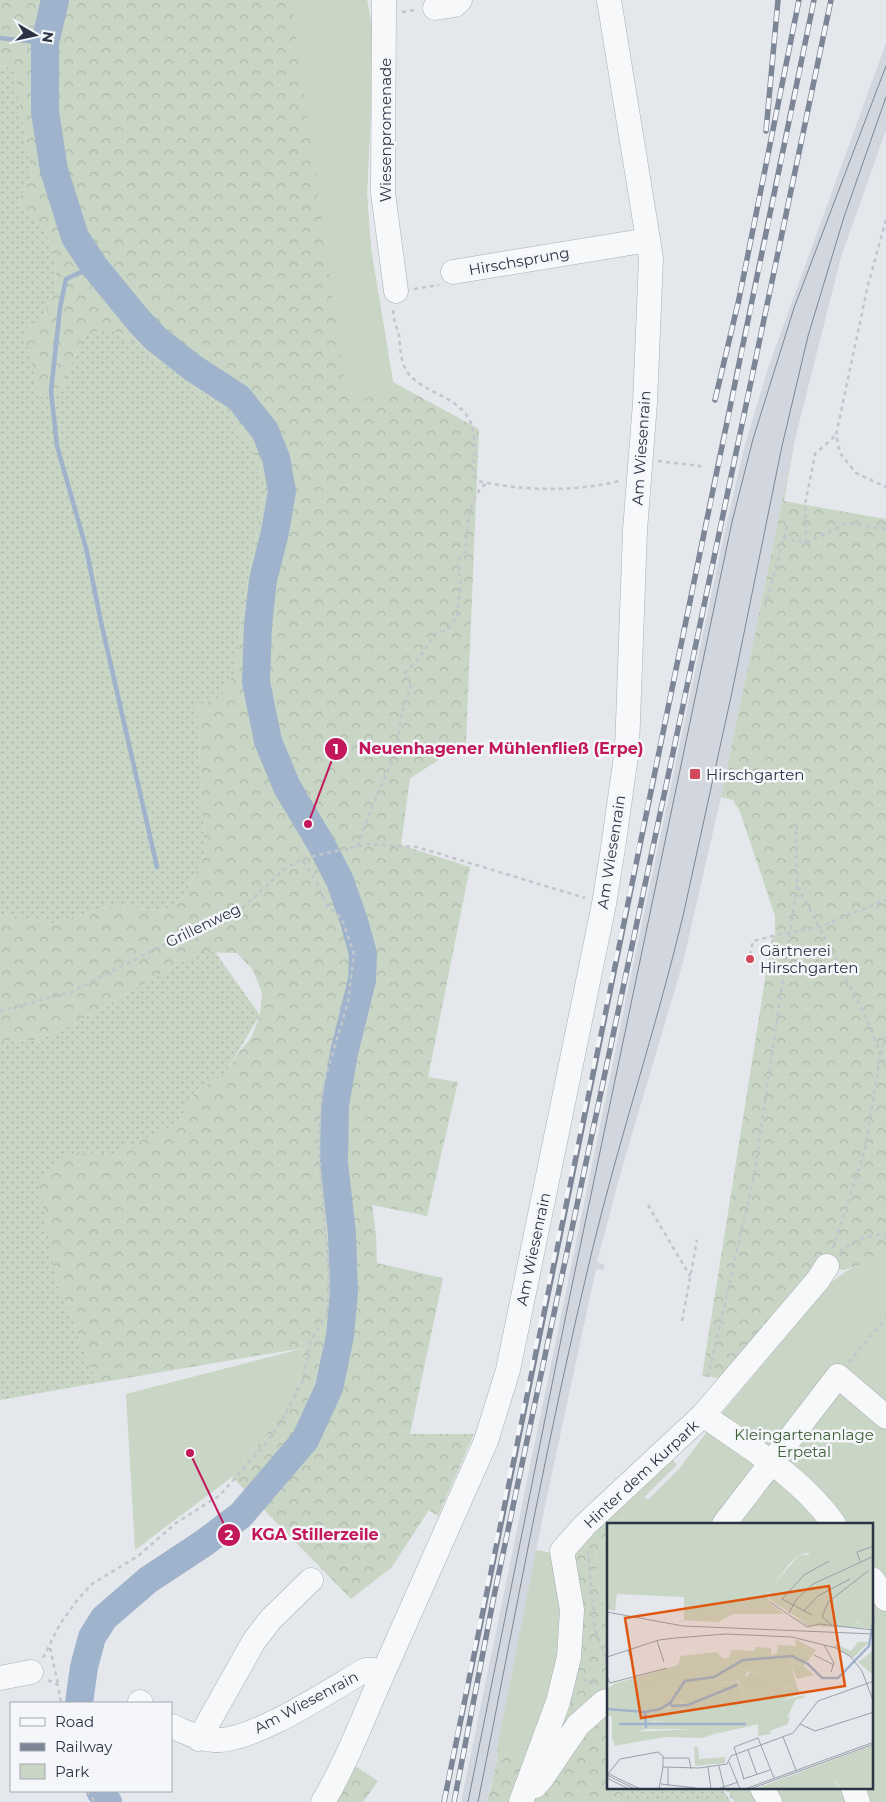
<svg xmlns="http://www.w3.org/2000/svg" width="886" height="1802" font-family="Montserrat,sans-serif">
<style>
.built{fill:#d2d6de}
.grass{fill:url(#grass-dots)}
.forest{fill:url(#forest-crowns)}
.green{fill:#c9d6c5}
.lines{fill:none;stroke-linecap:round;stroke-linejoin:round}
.stream{stroke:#9fb4cc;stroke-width:4.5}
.river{stroke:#9fb4cc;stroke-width:28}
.minor-casing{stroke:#a9aeb7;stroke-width:25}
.path{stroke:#c2c5cb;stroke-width:2.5;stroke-dasharray:4 4;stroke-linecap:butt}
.minor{stroke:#f7f8fa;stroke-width:24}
.tram{stroke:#7d8696;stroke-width:1}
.rail-casing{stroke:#7d8696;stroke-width:5.5}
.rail{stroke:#f4f6f9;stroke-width:4;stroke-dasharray:11;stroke-linecap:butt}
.poi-dot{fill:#d1495b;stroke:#f4f6f9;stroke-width:2}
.labels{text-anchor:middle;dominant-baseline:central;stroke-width:5;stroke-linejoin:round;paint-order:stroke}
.street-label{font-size:15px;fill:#2b3445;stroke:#f4f6f9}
.poi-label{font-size:15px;fill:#2b3445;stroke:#f4f6f9;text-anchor:start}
.park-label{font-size:15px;fill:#3f6138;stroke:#f4f6f9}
.inset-river{fill:none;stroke:#9fb4cc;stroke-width:2.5}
.inset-road{fill:none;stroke:#9a9fa9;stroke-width:1}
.view{fill:#df570f;fill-opacity:0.15;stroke:#df570f;stroke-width:2.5}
.inset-edge{fill:none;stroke:#2b3445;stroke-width:2.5}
.leader{fill:none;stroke:#c2185b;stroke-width:2}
.callout-dot{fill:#c2185b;stroke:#f4f6f9;stroke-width:2}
.mark-label{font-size:15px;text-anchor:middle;font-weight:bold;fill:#fff}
.callout-label{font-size:16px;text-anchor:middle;font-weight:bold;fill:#c2185b;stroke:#f4f6f9;stroke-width:5;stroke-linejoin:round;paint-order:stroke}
</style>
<defs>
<pattern id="grass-dots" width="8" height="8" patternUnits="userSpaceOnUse" patternTransform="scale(1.25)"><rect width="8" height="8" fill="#c9d6c5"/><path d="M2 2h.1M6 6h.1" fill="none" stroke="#adb8ab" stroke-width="1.8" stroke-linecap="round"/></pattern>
<pattern id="forest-crowns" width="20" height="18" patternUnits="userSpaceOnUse" patternTransform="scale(1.25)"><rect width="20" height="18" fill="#c9d6c5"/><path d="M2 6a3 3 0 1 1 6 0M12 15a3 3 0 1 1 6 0" fill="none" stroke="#adb8ab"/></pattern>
</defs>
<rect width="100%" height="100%" fill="#e4e7ec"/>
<path class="built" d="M886,43V130L841,257L795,439L721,797L683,962L622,1168L599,1254L597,1262L605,1265L603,1270L596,1269L546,1501L497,1748L498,1758L494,1776L491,1782L487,1802H461L630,980L725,530L745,445L768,368Z"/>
<path class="grass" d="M0,65L14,69L32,177L20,197L23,211L44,227L55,259L56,289L46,312L24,331L63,384L84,335L111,329L146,350L221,406L250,444L265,487L243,610L235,671L219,698L197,706L205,855L183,898L164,911L113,905L50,924L9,915L0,917Z
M199,952H215L260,1015L225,1073L195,1092L178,1123L113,1154L75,1152L55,1275L97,1383L0,1400V1041L36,1040L72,1025Z
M619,1788H722L731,1802H627V1798Z"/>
<path class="forest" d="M0,0H367L374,37L367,194L371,249L393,382L479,429L466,743L410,778L401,845L470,867L428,1077L458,1082L427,1216L372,1205L376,1234L377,1263L443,1278L410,1434H474L438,1516L429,1510L392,1567L351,1599L232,1477L270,1429L299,1382L304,1348L97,1383L55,1275L39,1182L55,1163L75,1152L113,1154L178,1123L195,1092L225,1073L238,1053L251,1038L260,1015L262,993L253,970L237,953L199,952L72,1025L36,1040L0,1041V917L9,915L50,924L113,905L164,911L183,898L205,855L197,706L219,698L235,671L243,610L265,487L250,444L221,406L146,350L111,329L84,335L63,384L40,399L24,331L46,312L56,289L55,259L44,227L23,211L20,197L32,177L14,69L0,65Z
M795,439L784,501L886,519V1256L844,1270L823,1266L727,1379L702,1376L771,942L775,935V916L740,812L733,800L721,797Z
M669,1455L677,1465L617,1524H608V1534L595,1554L598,1586L608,1620V1788H619L627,1798V1802H527L572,1556L582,1537Z
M497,1748L534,1753L511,1802H487L498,1758Z
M352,1764L378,1781L363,1802H327Z"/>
<path class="green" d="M291,0H367L374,37L367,194L371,249L393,382L407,391L366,398L346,392Z
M886,1256V1802H735L726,1788H872V1524H617L645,1497L648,1500L679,1469L712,1425L831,1283C849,1267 863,1262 886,1256Z
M304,1348L299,1382L270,1429L232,1477L135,1550L126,1394Z
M608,1534V1620L598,1586L595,1554Z
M536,1550L558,1554L564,1657L534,1753L497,1748Z"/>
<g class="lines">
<path class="stream" d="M0,38L45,43
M94,266L66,279L60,308L51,391L57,446L86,548L101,622L157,867"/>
<path class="river" d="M55,0L45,43V112L54,170L75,237L94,266L138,320L156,339L193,368L239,398L265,431L276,458L282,491L275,532L263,580L258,625L256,682L268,741L287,787L321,844L340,881L354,921L363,954L362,980L344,1053L335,1106L334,1163L342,1233L344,1291L340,1336L329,1388L305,1440L241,1515L204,1543L148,1580L104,1618L92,1637L84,1667L79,1703
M100,1791L108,1802"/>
<g class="minor-casing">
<path id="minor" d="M384,0L383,193L396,291
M435,8L455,5L460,0
M453,272L648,240
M703,1415C750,1448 801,1477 834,1524
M724,1524L838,1376L886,1417
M872,1579L886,1599
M0,1678L31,1672
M140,1702L141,1703
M171,1726C186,1732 198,1739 214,1740C252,1743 330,1690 365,1670H374L383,1673
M199,1739L254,1641L271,1619L311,1580
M535,1786L542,1778L578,1725L604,1702L608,1701
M762,1788L770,1802
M853,1788L858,1802
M323,1802C348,1760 364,1715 384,1671C418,1594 452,1517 486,1441L508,1370L604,904L613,848L627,749L635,530L645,403L651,258L609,0
M521,1802L558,1702L569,1657L572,1610L562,1551L585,1525L703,1415L818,1280L827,1266"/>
</g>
<path class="path" d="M402,12L416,10
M886,220L868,285L836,435L840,453L856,473L886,487
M414,289L439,285
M393,310C393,319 397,327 399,336C400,345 400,354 403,363C412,392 454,392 469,419C478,436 473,457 474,476L478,481C523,491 574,492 619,481
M658,461L700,466L699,470
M783,538L806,543L847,523L886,529
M806,543L805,505L815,454L836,435
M765,607L788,523
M796,823L797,885L865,1015L886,1068
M357,846L377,794L397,751L401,716L411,685L405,673L420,657L435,634L447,630L457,617L461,580L458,570L460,557L466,551C466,530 468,496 487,483
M750,955L753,941L781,934L819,927L886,900
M0,1011L71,992L185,934L240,910L287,867L302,859L357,846L367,844L417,847L585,898
M648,1205L690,1276
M833,1248L865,1150L880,1057L886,1036
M840,1252C850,1242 871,1233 886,1235
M682,1321L697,1240
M849,1362L886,1318
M708,1377L754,1176L797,885
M588,1551L595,1629L608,1666
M50,1648L58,1684
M43,1658L60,1624L78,1599L92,1584L138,1556L176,1523L219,1496L263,1447L281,1422L303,1381L310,1342L327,1315L329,1277L318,1140L323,1086L348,1002L354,954L342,919L326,904L318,885L302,859
M48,1680L58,1685L61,1703
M583,1680L597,1684
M726,1788L735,1802
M87,1791L95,1802"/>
<use href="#minor" class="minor"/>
<path class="tram" d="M468,1802L570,1295L732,522L753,439L794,308L886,66
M478,1802C515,1618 548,1433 592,1251C619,1139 656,1029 683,916L732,692L782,446L808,336L844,217L886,97"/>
<g class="rail-casing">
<path id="rail" d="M766,131L778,0
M715,400L739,299L799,0
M444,1802C563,1200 692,601 814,0
M454,1802L494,1596L681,715L831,0"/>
</g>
<use href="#rail" class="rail"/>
</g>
<g class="poi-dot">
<rect x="689" y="768" width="12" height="12" rx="2.5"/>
<circle cx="750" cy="959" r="5"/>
</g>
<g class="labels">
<g class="street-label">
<text transform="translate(385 130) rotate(-90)">Wiesenpromenade</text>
<text transform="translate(519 261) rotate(-10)">Hirschsprung</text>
<text transform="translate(641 448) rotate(-86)">Am Wiesenrain</text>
<text transform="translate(611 852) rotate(-81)">Am Wiesenrain</text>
<text transform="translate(203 925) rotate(-26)">Grillenweg</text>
<text transform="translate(533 1249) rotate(-78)">Am Wiesenrain</text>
<text transform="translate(641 1474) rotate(-43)">Hinter dem Kurpark</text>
<text transform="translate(306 1702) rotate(-28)">Am Wiesenrain</text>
</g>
<g class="poi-label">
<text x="706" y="774">Hirschgarten</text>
<text x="760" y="950">Gärtnerei<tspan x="760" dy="17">Hirschgarten</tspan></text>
</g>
<g class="park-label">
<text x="804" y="1434">Kleingartenanlage<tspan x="804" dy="17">Erpetal</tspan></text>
</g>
</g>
<g transform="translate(607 1523)">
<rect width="266" height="266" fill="#e4e7ec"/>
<path d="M266,49V106L258,105L254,99H243L232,92L225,93L218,87L227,78L246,71ZM144,148L158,155L163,162L177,166L189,160L193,171L173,178L170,196L147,195L131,200L42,198V192L77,181L69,177L76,163L85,157H106L111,160L133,159L138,178L149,169L138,156Z" fill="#c9d6c5"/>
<path d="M0,0H266L267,4L250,28L221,32L214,27L192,32L183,40L160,70L163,80L177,91H126L111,99L70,97H77V74L10,71L8,88L0,86ZM266,48L246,71L217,86L225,93L232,92L250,100L263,97L258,105L200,103L187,94L199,100L215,94L214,83ZM188,116L209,127L197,143L182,137L189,160L167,170L152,151L142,148L138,151L151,173L152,182L139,181L133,158L111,160L106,157H85L76,163L70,177L79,184L71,187L63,184L41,195L44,199L96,197L131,200L147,195L170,196L173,178L197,172L198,175L189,176L180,195L107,211L106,202H86L87,206H39L5,217V200L4,193H0V166L7,161L70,144L74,133L110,129L115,135H122L124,127L148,128V124L164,125V132L170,130L171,122L189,123ZM251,119H262L246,135L227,124L229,121L244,128ZM266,222V266H260L248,235L228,259L233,266H148Z" fill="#c9d6c5"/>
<path d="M266,4V48L258,61L246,71L226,79L215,94L199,100L163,77L161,68L192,32H201L206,24L211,23L221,31L250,28L252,20ZM266,128V152L251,139ZM181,137L197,143L207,152L190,156ZM71,142L72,149L7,168V161ZM183,194L181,201L163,208L164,211L151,213V200ZM86,201L106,202L107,211L96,215L58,214L7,223V216L26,209L86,206ZM87,224H91L92,236L118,234V240L88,243ZM248,235L260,266H233L223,244Z" fill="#c9d6c5"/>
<path class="inset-river" d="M63,180L65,183L81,182L130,162M0,186L38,189L53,186L63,180L78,158L107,154L136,137L185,133L201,141L215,155H231L262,123L267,94M38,189L39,205M12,201H139"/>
<path class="inset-road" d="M253,38L250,29L267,23M163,79L200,104L212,101L267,107M197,88L211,73L243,56M0,89L76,103L267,111M182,90L189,77L206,61L267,33M205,92L175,76L197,52L222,38M225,102L215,94L221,79L261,48M50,118L57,139M217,122L227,140L224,149M21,127L27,146M207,132L227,142M0,134L52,117L68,115L119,111L185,114L229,125L244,134L255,148L267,180M0,154L3,160L60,145M193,201L208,208L267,189M176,214L189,247M141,227L150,252M56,235H82L84,246M122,239L133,266M112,243L117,264M56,244L92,245L120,241L124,233L186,210L211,178L267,158M101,244L104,266M0,250L33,266M1,251L13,236L51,229L56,233V244L52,266M0,252L28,266M0,255L22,266M136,256L163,247M137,256L127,224L151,215L167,255M54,261L89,265M61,263V244M111,266L131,259M138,266L267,219M143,266L267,221"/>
<path class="view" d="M222,63L238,163L34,195L18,95Z"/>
<rect width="266" height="266" class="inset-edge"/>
</g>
<path class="leader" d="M308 824L336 749M190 1453L229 1535"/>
<g class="callout-dot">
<circle cx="308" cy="824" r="5"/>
<circle cx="190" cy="1453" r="5"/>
<circle cx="336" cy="749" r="12"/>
<circle cx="229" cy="1535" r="12"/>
</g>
<g class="mark-label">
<text x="336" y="754">1</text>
<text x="229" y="1540">2</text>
</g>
<g class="callout-label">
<text x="501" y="754">Neuenhagener Mühlenfließ (Erpe)</text>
<text x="315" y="1540">KGA Stillerzeile</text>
</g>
<rect x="10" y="1702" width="162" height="90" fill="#f4f6f9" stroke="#a4a8b1"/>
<rect x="20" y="1718" width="25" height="8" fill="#f7f8fa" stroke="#a4a8b1"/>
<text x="55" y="1727" font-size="15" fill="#2b3445">Road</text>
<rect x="20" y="1743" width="25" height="8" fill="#7d8696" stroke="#a4a8b1"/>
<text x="55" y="1752" font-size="15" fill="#2b3445">Railway</text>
<rect x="20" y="1764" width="25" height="15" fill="#c9d6c5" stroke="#a4a8b1"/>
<text x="55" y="1777" font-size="15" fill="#2b3445">Park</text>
<g transform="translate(35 35) rotate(99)" stroke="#f4f6f9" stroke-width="4" paint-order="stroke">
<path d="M0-4L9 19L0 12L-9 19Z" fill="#2b3445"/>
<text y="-8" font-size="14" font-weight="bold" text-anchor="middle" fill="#2b3445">N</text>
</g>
</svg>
